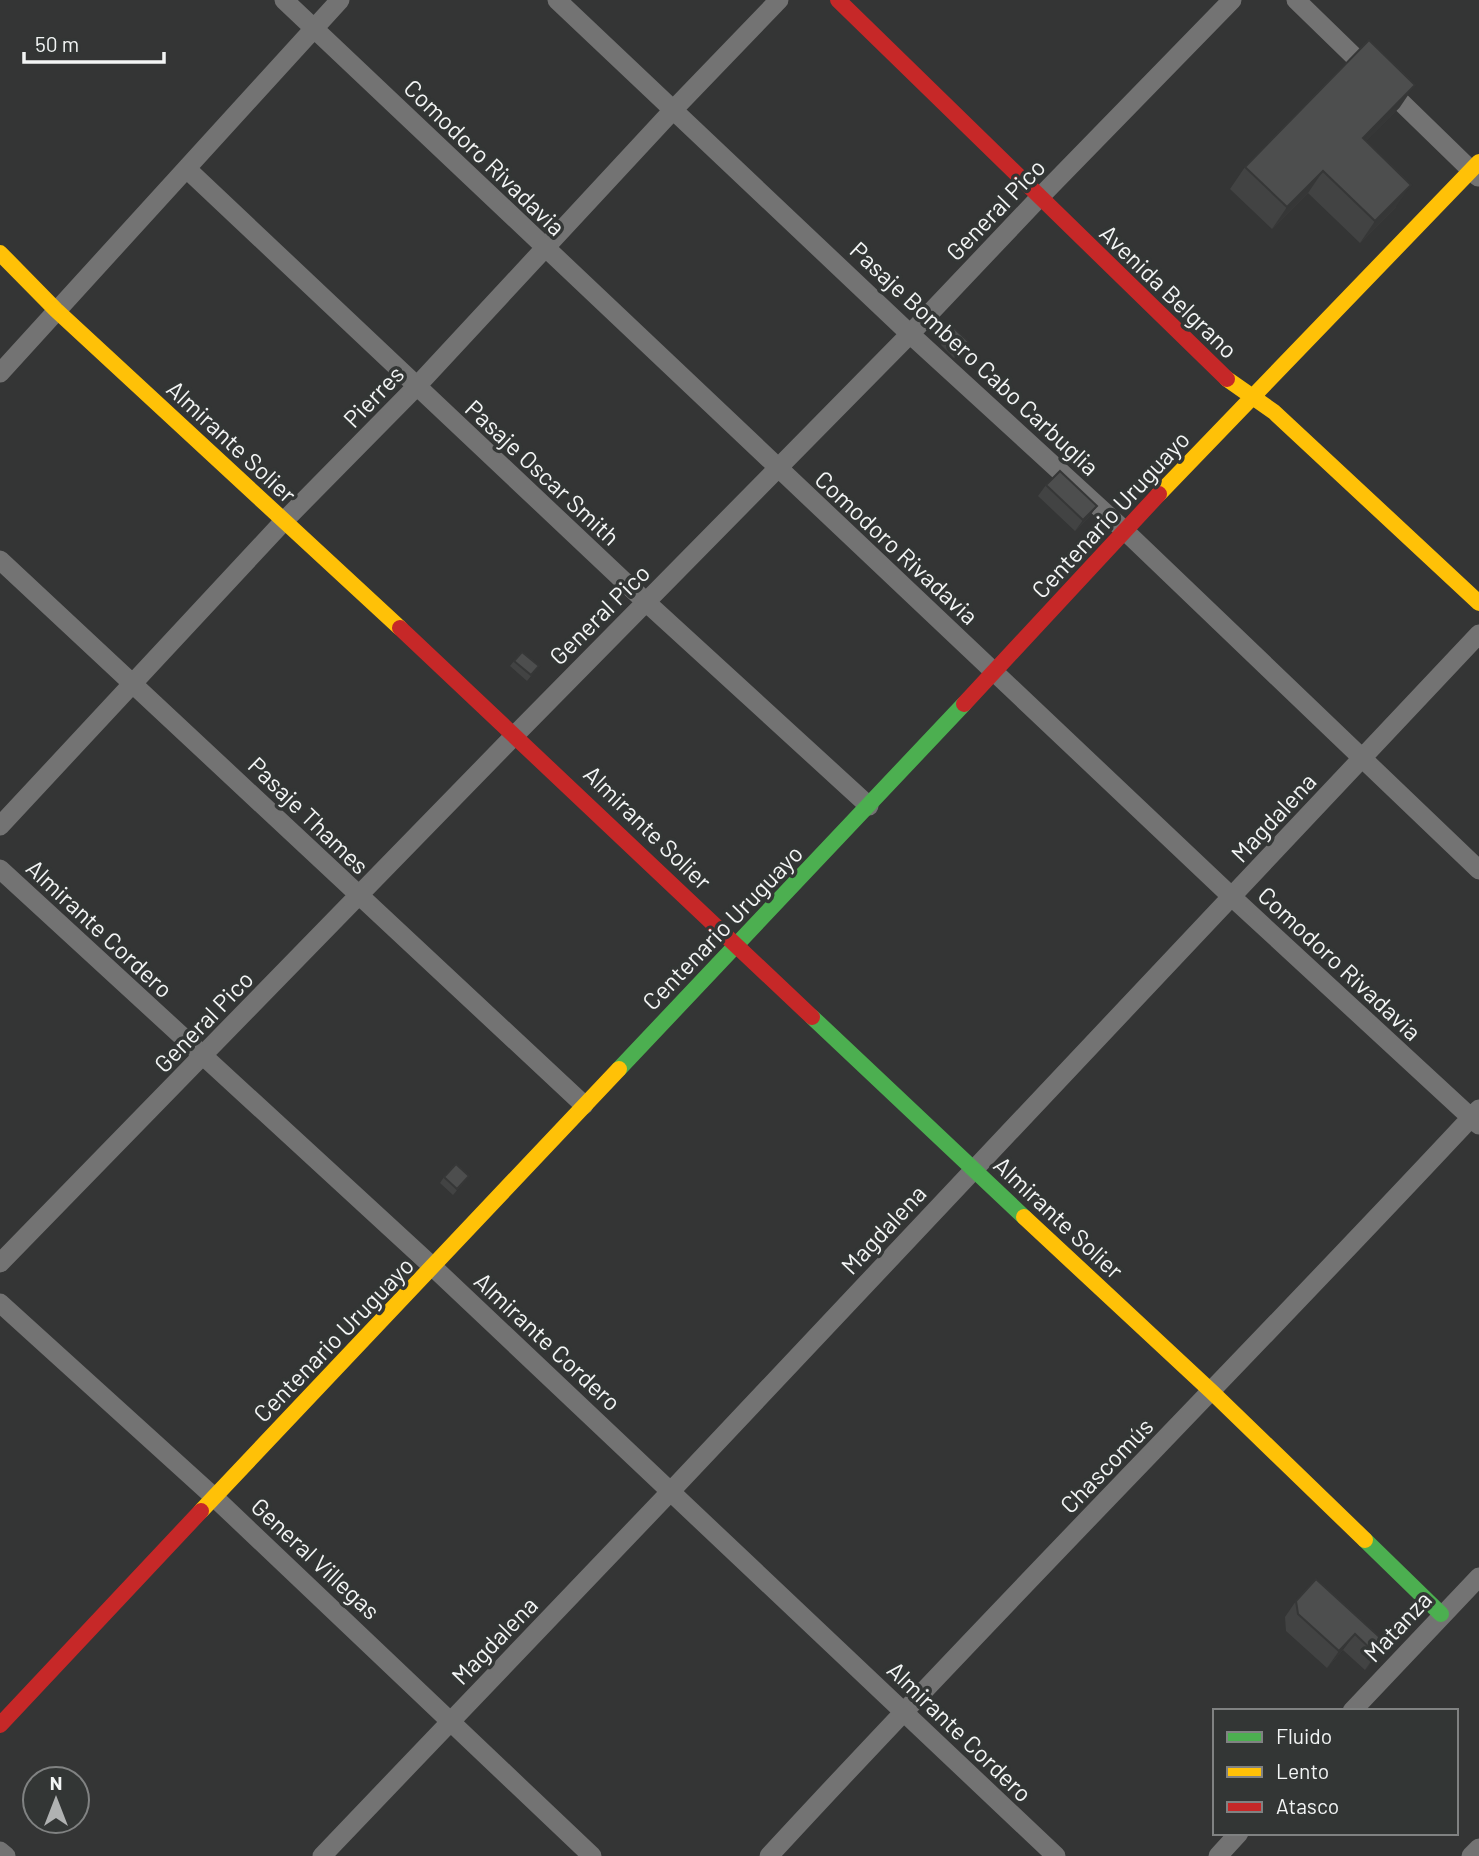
<svg xmlns="http://www.w3.org/2000/svg" width="1479" height="1856" font-family="Barlow,sans-serif">
<style>
.lines{fill:none;stroke-linecap:round;stroke-linejoin:round}
.street{stroke:#737373;stroke-width:19}
.fast{stroke:#4caf50;stroke-width:16}
.slow{stroke:#ffc107;stroke-width:16}
.jam{stroke:#c62828;stroke-width:16}
.wall{fill:#424343}
.shaded-wall{fill:#363737}
.building{fill:#4d4e4e;stroke:#363737;stroke-width:2}
.labels{text-anchor:middle;dominant-baseline:central;stroke-width:7;stroke-linejoin:round;paint-order:stroke}
.street-label{font-size:24px;fill:#f3f5f5;stroke:#333635}
</style>
<rect width="100%" height="100%" fill="#343535"/>
<g class="lines">
<path class="street" d="M284,0L1232,897L1479,1125
M557,0L910,334L1124,530L1479,870
M1296,0L1478,177
M188,170L646,602L869,806
M0,373L340,0
M0,560L584,1105
M0,826L283,522L416,387L674,109L779,0
M0,869L433,1267L1056,1856
M0,1263L515,735L910,334L1039,198L1232,0
M0,1303L214,1497L592,1856
M1352,1711L1479,1577
M0,1851L6,1856
M322,1856L671,1491L1479,634
M769,1856C1002,1603 1245,1360 1479,1109
M1218,1856L1239,1833
M1471,1856L1479,1848"/>
<path class="fast" d="M812,1017L1024,1217
M619,1069L964,704
M1365,1540L1441,1614"/>
<path class="slow" d="M0,253L56,310L400,628
M1227,379L1274,412L1479,603
M1159,494L1479,162
M1024,1217L1212,1392L1365,1540
M201,1511L619,1069"/>
<path class="jam" d="M838,0L1227,379
M400,628L812,1017
M964,704L1159,494
M0,1725L201,1511"/>
</g>
<path class="wall" d="M1400,107L1366,141L1396,207L1360,243L1308,193L1272,229L1230,189L1245,167Z
M944,339L965,347L954,358L941,345Z
M1046,485L1097,506L1089,517L1075,531L1038,496Z
M514,661L539,666L527,681L510,666Z
M469,1176L453,1195L440,1183L444,1177Z
M1296,1601L1386,1643L1375,1659L1365,1670L1343,1650L1327,1668L1286,1631L1285,1617Z"/>
<path class="shaded-wall" d="M1415,85L1400,107L1348,160L1363,138Z
M1323,171L1308,193L1272,229L1287,207Z
M1411,185L1396,207L1360,243L1375,221Z
M1097,506L1089,517L1075,531L1083,520Z
M1355,1634L1343,1650L1327,1668L1339,1651Z
M1386,1643L1375,1659L1365,1670L1376,1654Z"/>
<path class="building" d="M1369,40L1415,85L1363,138L1411,185L1375,221L1323,171L1287,207L1245,167Z
M954,328L969,342L958,352L944,339Z
M1060,471L1097,506L1083,520L1046,485Z
M522,652L539,666L531,675L514,661Z
M456,1164L469,1176L457,1189L444,1177Z
M1316,1579L1386,1643L1376,1654L1355,1634L1339,1651L1298,1614L1296,1601Z"/>
<g class="labels">
<g class="street-label">
<text transform="translate(485 157) rotate(44)">Comodoro Rivadavia</text>
<text transform="translate(995 209) rotate(-46)">General Pico</text>
<text transform="translate(1169 291) rotate(44)">Avenida Belgrano</text>
<text transform="translate(975 358) rotate(43)">Pasaje Bombero Cabo Carbuglia</text>
<text transform="translate(373 396) rotate(-46)">Pierres</text>
<text transform="translate(232 441) rotate(43)">Almirante Solier</text>
<text transform="translate(543 472) rotate(43)">Pasaje Oscar Smith</text>
<text transform="translate(1110 514) rotate(-47)">Centenario Uruguayo</text>
<text transform="translate(897 547) rotate(43)">Comodoro Rivadavia</text>
<text transform="translate(599 614) rotate(-45)">General Pico</text>
<text transform="translate(309 815) rotate(44)">Pasaje Thames</text>
<text transform="translate(1273 817) rotate(-47)">Magdalena</text>
<text transform="translate(648 827) rotate(44)">Almirante Solier</text>
<text transform="translate(722 927) rotate(-46)">Centenario Uruguayo</text>
<text transform="translate(100 928) rotate(43)">Almirante Cordero</text>
<text transform="translate(1340 963) rotate(43)">Comodoro Rivadavia</text>
<text transform="translate(203 1021) rotate(-46)">General Pico</text>
<text transform="translate(1059 1217) rotate(43)">Almirante Solier</text>
<text transform="translate(883 1229) rotate(-47)">Magdalena</text>
<text transform="translate(333 1339) rotate(-46)">Centenario Uruguayo</text>
<text transform="translate(548 1341) rotate(43)">Almirante Cordero</text>
<text transform="translate(1106 1465) rotate(-46)">Chascomús</text>
<text transform="translate(316 1558) rotate(43)">General Villegas</text>
<text transform="translate(1397 1626) rotate(-47)">Matanza</text>
<text transform="translate(494 1640) rotate(-46)">Magdalena</text>
<text transform="translate(960 1731) rotate(44)">Almirante Cordero</text>
</g>
</g>
<rect x="1213" y="1709" width="245" height="126" fill="#333635" stroke="#808282" stroke-width="2"/>
<rect x="1227" y="1732" width="35" height="10" fill="#4caf50" stroke="#808282" stroke-width="2"/>
<text x="1276" y="1744" font-size="21" fill="#f3f5f5">Fluido</text>
<rect x="1227" y="1767" width="35" height="10" fill="#ffc107" stroke="#808282" stroke-width="2"/>
<text x="1276" y="1779" font-size="21" fill="#f3f5f5">Lento</text>
<rect x="1227" y="1802" width="35" height="10" fill="#c62828" stroke="#808282" stroke-width="2"/>
<text x="1276" y="1814" font-size="21" fill="#f3f5f5">Atasco</text>
<g transform="translate(56 1800)"><circle r="33" fill="#333635" stroke="#808282" stroke-width="2"/>
<path d="M0-5L12 26L0 18L-12 26Z" fill="#b0b2b2"/>
<text y="-10" font-size="19" font-weight="bold" text-anchor="middle" fill="#f3f5f5">N</text>
</g>
<path d="M24 52v10h140v-10" fill="none" stroke="#f3f5f5" stroke-width="3.5"/>
<text x="35" y="52" font-size="21" fill="#f3f5f5" stroke="#333635" stroke-width="5" paint-order="stroke">50 m</text>
</svg>
